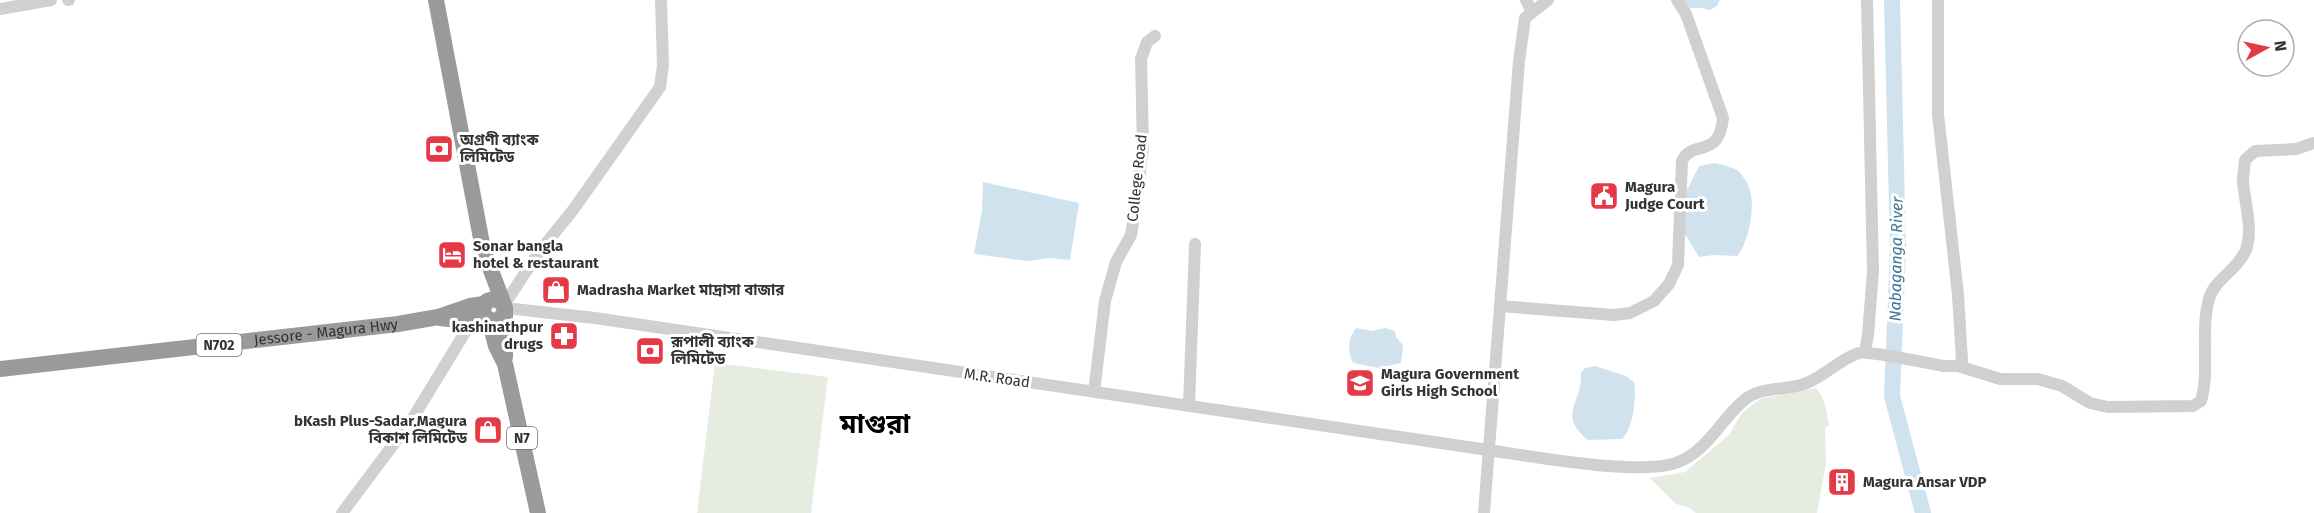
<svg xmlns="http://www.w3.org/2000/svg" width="2314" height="513" font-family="'Fira Sans','Noto Sans Bengali',sans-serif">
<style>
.green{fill:#e6ecdf}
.water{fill:#cfe2ee}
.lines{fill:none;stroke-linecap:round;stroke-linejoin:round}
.river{stroke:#cfe2ee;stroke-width:16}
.minor{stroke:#d0d0d0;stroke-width:12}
.highway{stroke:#9a9a9a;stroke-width:16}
.labels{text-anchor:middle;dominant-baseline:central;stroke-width:6;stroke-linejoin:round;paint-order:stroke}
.shield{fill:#fff;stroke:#707070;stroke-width:1.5}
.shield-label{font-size:14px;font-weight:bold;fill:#333}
.poi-label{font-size:15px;font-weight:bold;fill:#333;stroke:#fff;text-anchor:start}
.street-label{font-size:15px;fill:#333;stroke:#fff}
.water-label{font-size:16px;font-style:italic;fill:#3f7597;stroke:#fff}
.town-label{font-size:27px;font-weight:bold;fill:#000;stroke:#fff}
</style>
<rect width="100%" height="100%" fill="#fff"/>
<path class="green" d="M715,363L828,377L811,513H697Z
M1816,388C1825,398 1827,412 1829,425L1825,428L1826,464L1817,513H1696L1688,507L1676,504L1650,478L1685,472L1729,435L1742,413L1760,399Z"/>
<path class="water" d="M1684,0H1720L1717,6L1710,10L1702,8H1689Z
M1715,163C1722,165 1736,167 1741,174C1743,177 1747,182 1748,185C1757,202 1749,243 1737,256L1714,255L1699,257L1685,234L1686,192L1699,166Z
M983,182L1079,203L1070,260L1050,258L1027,261L974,254L982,211Z
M1356,328L1372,331L1385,328L1395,331L1396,337L1403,345L1401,363L1379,368L1353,363C1347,352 1348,338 1356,328Z
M1595,366L1626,376L1634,382C1637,396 1633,430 1622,439L1588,440C1556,414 1583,403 1581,373L1585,368Z"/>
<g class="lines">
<path class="river" d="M1892,0L1898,248L1892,396L1923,513"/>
<path class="minor" d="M68,0H69
M1526,0L1532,12
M1938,0V114L1958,295L1962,360L1958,366
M0,9L51,0
M504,305L539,252L573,210L660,87L663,65L661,0
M1500,306L1614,315L1630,313L1654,301L1669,284L1678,265L1682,161C1692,139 1719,160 1723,118L1686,14L1677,0
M505,308L595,318L1488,450C1530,456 1642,477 1678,462C1708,450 1720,421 1743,401C1760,386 1784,391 1804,384C1823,378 1839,359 1859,353C1867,350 1931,364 1944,366H1958L2000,379H2038L2062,386L2090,403L2108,407L2193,406L2201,401C2210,370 2200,331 2209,299C2214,280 2235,272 2245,252C2254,233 2245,203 2243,183C2243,176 2244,168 2245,160L2255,151L2296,149L2314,143
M1865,352L1868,335L1873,271L1867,0
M1094,392L1105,301L1116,262L1131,235L1137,196L1143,147L1141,59L1147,42L1155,36
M1189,406L1195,244
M342,513L411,421L472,321
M1484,513L1519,61L1525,18L1548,0"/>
<g class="highway">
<path d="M436,0L483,249L504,305"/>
<path d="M505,312L499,320L492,321L484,316L483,308L487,301L494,299L501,302L505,308V357"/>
<path d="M440,318L467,321L487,319"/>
<path d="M489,320L496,346L505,364L538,513"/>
<path id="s1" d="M0,369L398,324L438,317L470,306L484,304"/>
</g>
</g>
<defs>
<g id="bank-square" transform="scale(1.5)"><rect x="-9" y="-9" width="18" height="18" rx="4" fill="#e63946" stroke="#fff"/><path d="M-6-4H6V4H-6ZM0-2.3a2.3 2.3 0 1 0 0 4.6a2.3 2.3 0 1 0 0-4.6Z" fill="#fff"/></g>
<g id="civic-square" transform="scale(1.5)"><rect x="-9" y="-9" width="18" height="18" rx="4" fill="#e63946" stroke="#fff"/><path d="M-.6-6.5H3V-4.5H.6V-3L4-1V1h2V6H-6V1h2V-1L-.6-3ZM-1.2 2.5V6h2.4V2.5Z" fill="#fff"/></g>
<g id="hotel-square" transform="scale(1.5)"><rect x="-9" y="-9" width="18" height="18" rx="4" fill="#e63946" stroke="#fff"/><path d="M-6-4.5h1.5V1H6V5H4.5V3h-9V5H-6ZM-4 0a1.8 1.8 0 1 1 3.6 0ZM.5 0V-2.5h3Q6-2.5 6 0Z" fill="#fff"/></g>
<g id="shop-square" transform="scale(1.5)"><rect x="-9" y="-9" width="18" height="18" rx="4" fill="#e63946" stroke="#fff"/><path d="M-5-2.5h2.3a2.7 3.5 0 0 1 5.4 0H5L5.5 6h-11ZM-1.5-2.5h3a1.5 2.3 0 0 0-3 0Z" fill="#fff"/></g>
<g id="pharmacy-square" transform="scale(1.5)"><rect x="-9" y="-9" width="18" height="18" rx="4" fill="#e63946" stroke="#fff"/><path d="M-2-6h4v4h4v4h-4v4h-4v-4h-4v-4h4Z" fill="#fff"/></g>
<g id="school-square" transform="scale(1.5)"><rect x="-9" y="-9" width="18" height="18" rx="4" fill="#e63946" stroke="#fff"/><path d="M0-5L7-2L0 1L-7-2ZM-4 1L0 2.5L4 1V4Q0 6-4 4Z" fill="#fff"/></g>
<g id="building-square" transform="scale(1.5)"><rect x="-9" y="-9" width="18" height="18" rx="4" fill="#e63946" stroke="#fff"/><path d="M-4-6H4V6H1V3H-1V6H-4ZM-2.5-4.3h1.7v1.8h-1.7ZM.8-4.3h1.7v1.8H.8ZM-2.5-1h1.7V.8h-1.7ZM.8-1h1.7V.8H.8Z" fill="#fff"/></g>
</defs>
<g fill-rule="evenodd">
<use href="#bank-square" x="439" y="149"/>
<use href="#civic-square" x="1604" y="196"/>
<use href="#hotel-square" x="452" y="255"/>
<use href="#shop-square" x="556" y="290"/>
<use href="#pharmacy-square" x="564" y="336"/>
<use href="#bank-square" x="650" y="351"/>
<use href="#school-square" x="1360" y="383"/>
<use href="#shop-square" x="488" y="430"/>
<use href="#building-square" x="1842" y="482"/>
</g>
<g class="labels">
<g class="shield">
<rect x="196.5" y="334" width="45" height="22" rx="4.5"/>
<rect x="507" y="427" width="30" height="22" rx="4.5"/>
</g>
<g class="shield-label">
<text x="219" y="345">N702</text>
<text x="522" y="438">N7</text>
</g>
<g class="poi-label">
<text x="460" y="140">অগ্রণী ব্যাংক<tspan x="460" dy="17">লিমিটেড</tspan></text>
<text x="1625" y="187">Magura<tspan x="1625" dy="17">Judge Court</tspan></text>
<text x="473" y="246">Sonar bangla<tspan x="473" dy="17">hotel &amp; restaurant</tspan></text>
<text x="577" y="290">Madrasha Market মাদ্রাসা বাজার</text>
<text x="543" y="327" text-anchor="end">kashinathpur<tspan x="543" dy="17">drugs</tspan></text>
<text x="671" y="342">রূপালী ব্যাংক<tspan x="671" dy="17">লিমিটেড</tspan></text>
<text x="1381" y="374">Magura Government<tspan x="1381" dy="17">Girls High School</tspan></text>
<text x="467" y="421" text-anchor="end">bKash Plus-Sadar,Magura<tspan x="467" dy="17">বিকাশ লিমিটেড</tspan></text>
<text x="1863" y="482">Magura Ansar VDP</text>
</g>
<g class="street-label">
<text transform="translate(1137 178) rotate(-84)">College Road</text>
<text stroke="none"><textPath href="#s1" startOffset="328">Jessore - Magura Hwy</textPath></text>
<text transform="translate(997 378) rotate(8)">M.R. Road</text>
</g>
<g class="water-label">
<text transform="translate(1896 259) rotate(-89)">Nabaganga River</text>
</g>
<g class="town-label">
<text x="875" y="424">মাগুরা</text>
</g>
</g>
<g transform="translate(2266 48) rotate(82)"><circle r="28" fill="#ffffff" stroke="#adadad" stroke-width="1.5"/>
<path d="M0-4.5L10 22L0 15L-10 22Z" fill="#e63946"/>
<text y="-9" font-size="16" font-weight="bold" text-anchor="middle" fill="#333333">N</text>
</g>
</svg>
